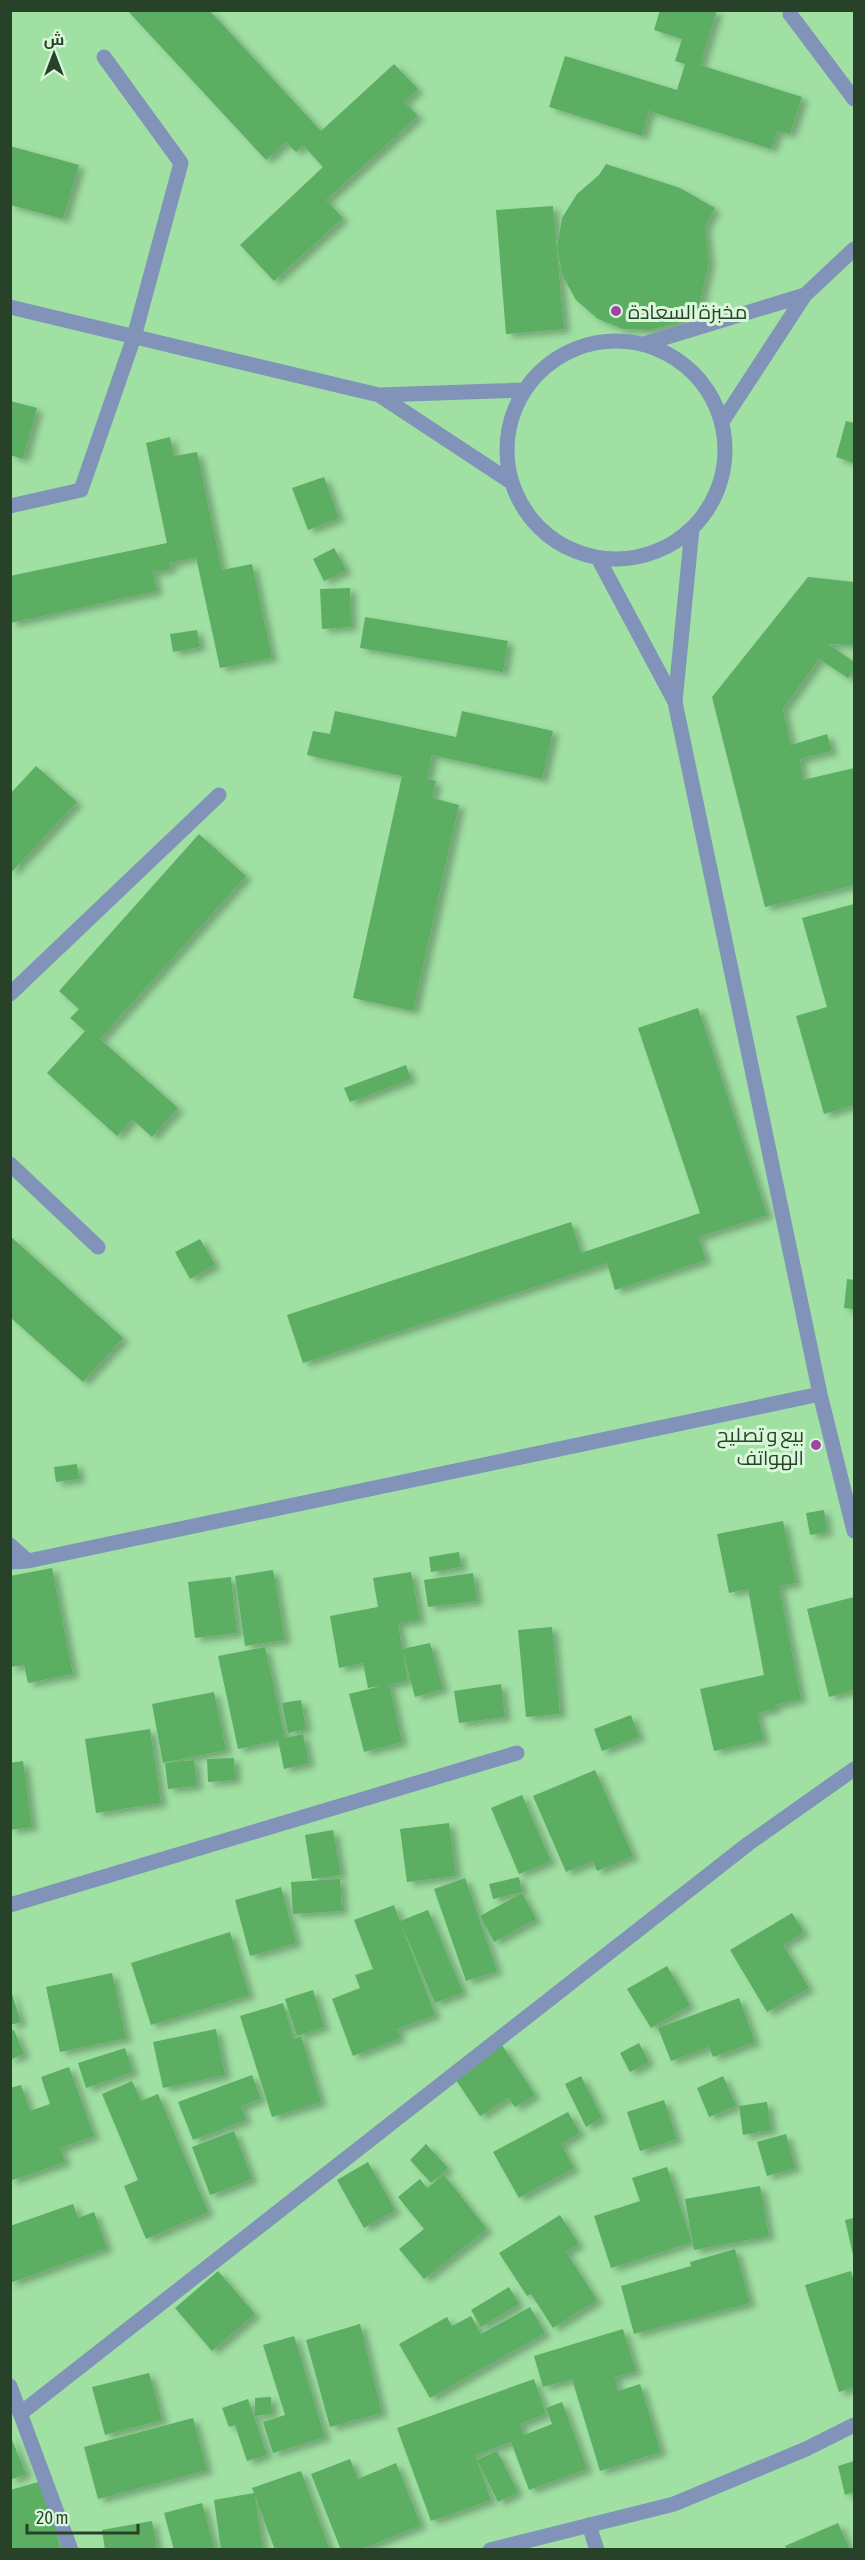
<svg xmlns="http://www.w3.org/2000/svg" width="865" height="2560" font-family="'Asap Condensed',Cairo,sans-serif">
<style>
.building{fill:#5bae62;filter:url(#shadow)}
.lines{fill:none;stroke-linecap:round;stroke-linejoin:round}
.minor{stroke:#8193b9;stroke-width:15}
.poi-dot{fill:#a342a9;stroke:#d8f8d9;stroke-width:2}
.labels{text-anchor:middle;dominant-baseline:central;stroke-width:6;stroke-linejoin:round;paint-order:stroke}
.poi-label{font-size:20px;fill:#284229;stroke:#d8f8d9;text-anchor:start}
</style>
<defs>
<filter id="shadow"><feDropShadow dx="6" dy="4" stdDeviation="3" flood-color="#0004"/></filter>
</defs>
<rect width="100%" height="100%" fill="#a0e0a3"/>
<path class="building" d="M127,10H209L321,131L394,64L418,89L404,102L418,116L326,200L343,218L274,281L240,245L323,167L303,145L296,152L286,142L266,160Z
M660,10H717L700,65L802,97L790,134L777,131L771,149L649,111L642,136L549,107L565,56L677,90L685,64L675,61L682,39L654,30Z
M10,146L79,165L63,219L10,205Z
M606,164L680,188L715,208L705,226L709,262L699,307L677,323L650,330L623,329L598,319L576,300L562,275L557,247L562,218L577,194L599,175Z
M553,206L564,329L506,334L496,210Z
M10,401L37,408L23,459L10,455Z
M846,421L854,423V463L836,457Z
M170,437L174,456L197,452L222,570L252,564L272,658L220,668L196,557L170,563L171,569L153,572L157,591L10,623V576L167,543L146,443Z
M324,477L339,518L308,530L292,488Z
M334,548L346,570L324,581L313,559Z
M808,577L854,582V645L828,644L854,662V670L848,678L819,659L783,709L791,745L827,734L832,751L800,759L803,780L854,768V885L765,907L712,697Z
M350,588L351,627L322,629L320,589Z
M365,617L508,641L503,672L360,648Z
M197,630L200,647L173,652L170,634Z
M335,711L456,737L462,711L553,731L542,779L432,755L427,779L436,781L432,798L459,805L413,1011L353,998L402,776L307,755L313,731L330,734Z
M36,766L77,802L10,874V794Z
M199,834L246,876L100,1039L178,1108L152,1137L132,1119L117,1136L47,1073L85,1031L70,1018L79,1009L59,991Z
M854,904V1105L824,1114L796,1016L827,1007L802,918Z
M698,1008L767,1215L698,1237L706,1260L615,1290L607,1263L303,1363L287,1315L571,1222L581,1253L700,1213L638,1028Z
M406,1065L411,1079L350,1102L344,1088Z
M10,1236L123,1338L83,1382L10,1317Z
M200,1239L215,1265L190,1279L175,1252Z
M847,1279L854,1280V1309L844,1308Z
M77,1464L79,1479L56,1482L54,1467Z
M824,1510L827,1532L810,1535L806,1513Z
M783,1521L796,1583L779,1586L801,1699L775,1705V1709L757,1713L764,1740L714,1751L700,1689L764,1675L748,1589L729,1593L717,1534Z
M459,1552L461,1567L431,1572L429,1557Z
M52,1568L73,1674L28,1683L24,1665L10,1667V1576Z
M273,1570L285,1640L245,1646L235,1576Z
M411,1572L420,1620L398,1623L402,1649L430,1643L443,1689L415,1697L403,1652L408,1681L368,1688L363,1663L339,1668L330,1616L378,1607L373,1578Z
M473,1573L477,1601L428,1607L424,1580Z
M231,1577L237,1633L195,1638L188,1582Z
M854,1597V1690L829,1697L807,1609Z
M552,1627L560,1714L526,1717L518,1630Z
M265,1647L285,1738L303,1734L309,1763L284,1769L278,1740L238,1749L218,1656Z
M389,1684L402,1742L364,1752L349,1694Z
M501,1684L505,1717L459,1723L454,1691Z
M214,1692L226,1750L163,1763L152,1704Z
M301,1700L306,1729L288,1733L282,1703Z
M631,1715L639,1737L602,1751L594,1729Z
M150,1729L161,1803L96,1813L85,1739Z
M234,1758L235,1780L208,1782L207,1759Z
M194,1760L197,1786L168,1789L165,1763Z
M23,1761L32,1827L10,1830V1763Z
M595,1770L633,1856L597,1871L593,1861L566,1872L533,1796Z
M522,1795L551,1861L519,1874L491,1808Z
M449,1823L456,1876L407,1882L400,1829Z
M333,1830L341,1875L312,1879L305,1835Z
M519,1877L522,1892L493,1899L489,1884Z
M465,1878L497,1971L466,1981L434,1889Z
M340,1879L342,1911L293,1914L291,1882Z
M281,1887L296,1943L250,1956L235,1900Z
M522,1893L536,1919L494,1942L480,1916Z
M394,1905L400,1921L428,1910L463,1992L435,2003L401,1924L435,2015L397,2029L400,2038L353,2056L332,1999L360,1988L355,1975L373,1969L354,1920Z
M792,1913L804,1932L783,1945L809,1988L767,2012L730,1950Z
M230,1932L249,1995L151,2025L131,1963Z
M667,1966L690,2005L651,2028L627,1989Z
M112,1973L126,2038L60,2052L46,1987Z
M10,1988L21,2022L10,2025Z
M313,1990L324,2027L297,2036L285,1999Z
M739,1998L755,2042L713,2057L709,2047L671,2061L658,2028Z
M283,2003L294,2039L301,2036L321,2102L272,2117L240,2016Z
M216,2029L225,2075L163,2088L153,2042Z
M14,2030L24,2054L10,2060V2031Z
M639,2043L649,2062L630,2072L620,2053Z
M502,2045L535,2095L515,2107L508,2098L480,2116L454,2077Z
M125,2048L133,2072L86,2088L78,2063Z
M69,2067L94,2136L60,2148L65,2162L10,2181V2088L21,2085L30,2111L50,2104L41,2077Z
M252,2075L261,2099L241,2106L246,2120L193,2140L178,2102Z
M581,2076L602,2118L586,2127L565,2084Z
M723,2076L736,2106L709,2117L697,2088Z
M132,2081L141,2101L158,2094L208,2212L146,2239L124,2186L138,2180L102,2094Z
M664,2100L677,2139L640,2151L627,2112Z
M767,2102L771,2130L743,2135L739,2106Z
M568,2112L580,2133L561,2144L574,2168L519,2198L493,2152Z
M234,2131L252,2179L210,2195L192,2147Z
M786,2134L795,2168L767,2176L757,2142Z
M426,2144L448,2168L431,2183L410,2160Z
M368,2162L395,2210L364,2228L337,2180Z
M667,2167L692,2242L611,2268L594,2216L640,2201L632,2178Z
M444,2175L487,2229L424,2279L399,2249L424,2229L398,2197L420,2179L427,2188Z
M760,2186L769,2236L694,2250L685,2199Z
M73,2204L78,2218L94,2212L107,2248L10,2283V2226Z
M560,2215L579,2244L566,2252L597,2300L553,2328L531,2294L527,2296L499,2253Z
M854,2218V2259L845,2220Z
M735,2249L750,2303L634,2334L621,2286L691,2266L690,2262Z
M218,2271L255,2314L212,2351L175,2308Z
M851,2271L854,2282V2387L839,2392L805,2285Z
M509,2287L519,2304L481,2327L471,2310Z
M530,2307L545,2333L430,2398L399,2344L447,2317L452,2326L471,2316L481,2334Z
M360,2324L382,2413L330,2427L306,2340Z
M623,2329L636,2371L615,2377L618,2391L640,2384L661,2452L600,2471L572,2379L543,2387L534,2356Z
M294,2336L325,2437L273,2453L263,2422L285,2415L263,2345Z
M149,2373L162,2420L105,2435L92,2387Z
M534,2379L546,2414L520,2424L524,2435L552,2424L546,2408L562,2402L587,2469L529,2490L511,2442L475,2455L491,2500L431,2521L397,2428Z
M271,2397L272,2414L255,2416V2398Z
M248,2399L267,2455L247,2461L235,2425L229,2427L222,2408Z
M193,2418L207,2470L98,2499L84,2447Z
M10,2435L26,2474L10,2480Z
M497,2451L518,2492L498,2502L477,2460Z
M350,2459L358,2479L396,2463L421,2525L359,2550H341L311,2474Z
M854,2461V2492L845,2495L838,2466Z
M301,2471L330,2550H275L255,2496L263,2550H221L214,2500L254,2493L252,2488Z
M42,2481L61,2550H10V2490Z
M202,2503L215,2550H174L164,2513Z
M152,2521L157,2550H105L102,2530Z
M838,2523L850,2550H787L785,2546Z"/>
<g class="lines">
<path class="minor" d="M791,10L790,14L854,99
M10,307L379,395L524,390
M507 450a109 109 0 1 1 218 0a109 109 0 1 1-218 0Z
M644,344L805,295
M379,395L511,482
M722,422L805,295L854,249
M10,506L81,490L134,337L181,163L104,57
M598,558L675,702L820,1394L854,1531
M675,702L692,529
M10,994L219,795
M10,1164L98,1247
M10,1545L28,1561
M10,1562L28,1561L820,1394
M10,1905L517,1753
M10,2386L71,2550
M21,2413L748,1844L854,1769
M589,2525L597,2550
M490,2550L674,2504L806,2449L854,2425"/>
</g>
<g class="poi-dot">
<circle cx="616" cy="311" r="6"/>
<circle cx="816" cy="1445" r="6"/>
</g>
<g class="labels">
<g class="poi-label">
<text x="628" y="311">مخبزة السعادة</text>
<text x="804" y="1434" text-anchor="end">بيع و تصليح<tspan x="804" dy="23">الهواتف</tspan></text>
</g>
</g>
<rect width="865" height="2560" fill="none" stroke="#284229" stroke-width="24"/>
<g transform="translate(54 54)" stroke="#d8f8d9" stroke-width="4.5" paint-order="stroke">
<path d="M0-4.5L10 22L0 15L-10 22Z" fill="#284229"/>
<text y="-9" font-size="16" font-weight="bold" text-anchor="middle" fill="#284229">ش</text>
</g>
<path d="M27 2524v9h111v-9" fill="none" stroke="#284229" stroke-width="3"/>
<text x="36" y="2524" font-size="18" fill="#284229" stroke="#d8f8d9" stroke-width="4.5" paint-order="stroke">20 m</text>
</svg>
